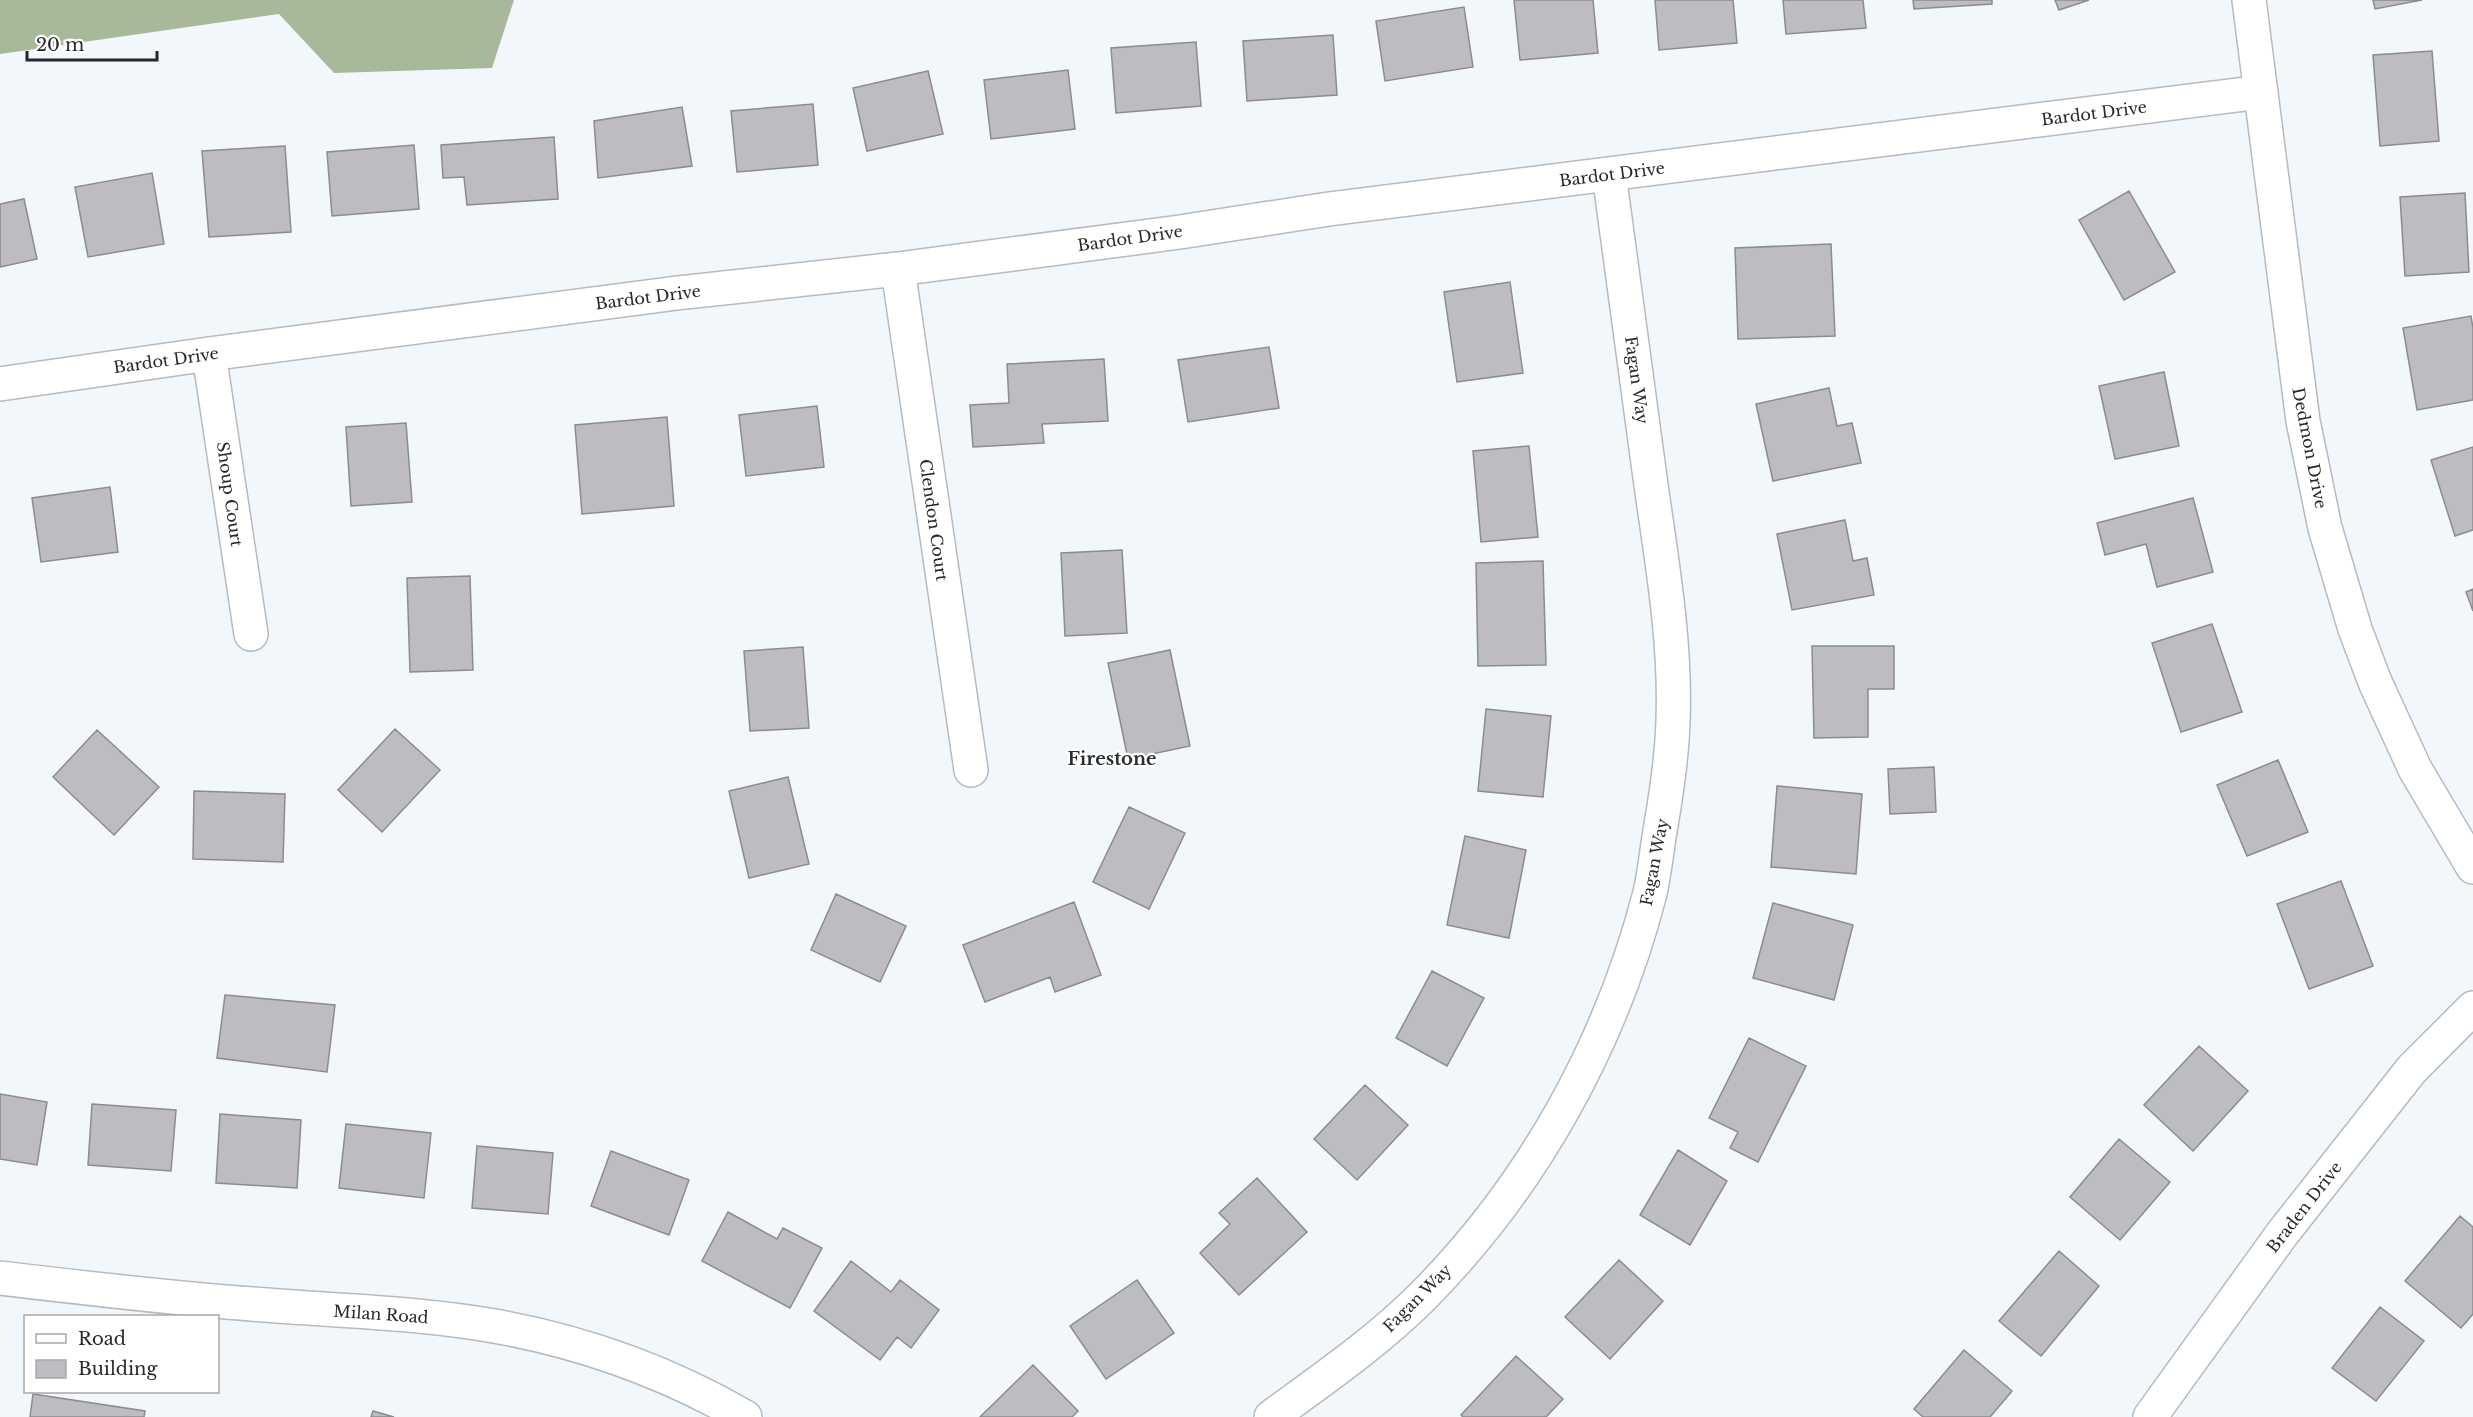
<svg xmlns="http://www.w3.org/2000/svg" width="2473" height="1417" font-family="'Libre Baskerville',serif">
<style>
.forest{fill:#a8b89a}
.building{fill:#bdbcc2;stroke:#8c8b90;stroke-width:1.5}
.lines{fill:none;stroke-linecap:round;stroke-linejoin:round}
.minor-casing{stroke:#b6bbc0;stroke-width:36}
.minor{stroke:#fff;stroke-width:33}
.labels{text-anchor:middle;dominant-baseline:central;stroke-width:4.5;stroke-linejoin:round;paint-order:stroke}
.street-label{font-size:16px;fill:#27282a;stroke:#fff}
.neighbourhood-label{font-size:18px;font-weight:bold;fill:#2b2f32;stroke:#fff}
</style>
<rect width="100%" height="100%" fill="#f1f7fb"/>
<path class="forest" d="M0,0H514L492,68L334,73L279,14L0,54Z"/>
<path class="building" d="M1514,0H1593L1598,53L1520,60Z
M1655,0H1733L1737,43L1659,50Z
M1783,0H1863L1866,28L1786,34Z
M1913,0H1992V4L1914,9Z
M2055,0H2089L2059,10Z
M2373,0H2422L2375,9Z
M1464,7L1473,67L1385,81L1376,21Z
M1333,35L1337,95L1247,101L1243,41Z
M1196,42L1201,106L1116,113L1111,48Z
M2432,51L2439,141L2380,146L2373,55Z
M1068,70L1075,129L991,139L984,80Z
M928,71L943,134L867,151L853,88Z
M813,104L818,165L737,172L731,111Z
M682,107L692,166L598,178L594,121Z
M554,137L558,199L467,205L464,177L443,178L441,145Z
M414,145L419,209L332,216L327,152Z
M285,146L291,232L209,237L202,151Z
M152,173L164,244L88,257L75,187Z
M2129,191L2175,272L2124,300L2079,220Z
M2465,193L2469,272L2405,276L2400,197Z
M24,199L37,259L0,267V204Z
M1831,244L1835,336L1738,339L1735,248Z
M1510,282L1523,373L1457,382L1444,292Z
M2471,316L2473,328V400L2417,410L2403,328Z
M1269,347L1279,408L1188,422L1178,360Z
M1104,359L1108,421L1042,424L1044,443L973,447L970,405L1009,403L1007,364Z
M2164,372L2179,446L2115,459L2099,386Z
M1829,388L1837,426L1852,423L1861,463L1773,481L1756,404Z
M817,406L824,467L746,476L739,415Z
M667,417L674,506L582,514L575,425Z
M406,423L412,502L351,506L346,427Z
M1529,446L1538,537L1481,542L1473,451Z
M2473,447V530L2455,536L2431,460Z
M110,487L118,552L41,562L32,498Z
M2193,498L2213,572L2157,587L2146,544L2105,555L2097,523Z
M1845,520L1853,561L1867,558L1874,595L1792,610L1777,534Z
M1122,550L1127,633L1065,636L1061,553Z
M1543,561L1546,665L1478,666L1476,563Z
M470,576L473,670L410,672L407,578Z
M2473,589V611L2466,592Z
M2212,624L2242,712L2181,732L2152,643Z
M1812,646H1894V689H1868V737L1814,738Z
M803,647L809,728L750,731L744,651Z
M1170,650L1190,746L1128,759L1108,663Z
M1486,709L1551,716L1543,797L1478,791Z
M395,729L440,770L382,832L338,790Z
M97,730L159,787L114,835L53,777Z
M2278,760L2308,832L2247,856L2217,785Z
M1934,767L1936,812L1890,814L1888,769Z
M788,777L809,864L749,878L729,791Z
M1777,786L1862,794L1856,874L1771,867Z
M194,791L285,794L283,862L193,859Z
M1129,807L1185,833L1149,909L1093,882Z
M1465,836L1526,850L1509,938L1447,925Z
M2341,881L2373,966L2309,989L2277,904Z
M836,894L906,926L880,982L811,950Z
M1074,902L1101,975L1055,992L1050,977L985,1002L963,945Z
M1773,903L1853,925L1834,1000L1753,978Z
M1432,971L1484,998L1447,1066L1396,1038Z
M225,995L335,1005L327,1072L217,1058Z
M1749,1038L1806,1066L1758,1162L1730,1148L1738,1132L1709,1118Z
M2199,1046L2248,1091L2193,1151L2144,1105Z
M1365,1085L1408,1125L1357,1180L1314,1139Z
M0,1094L47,1102L37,1165L0,1159Z
M92,1104L176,1110L171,1171L88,1165Z
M220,1114L301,1120L297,1188L216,1183Z
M346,1124L431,1133L424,1198L339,1188Z
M2119,1139L2170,1182L2120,1240L2070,1197Z
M477,1146L553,1153L548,1214L472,1208Z
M1678,1150L1727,1181L1690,1245L1640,1215Z
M611,1151L689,1180L669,1235L591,1206Z
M1257,1178L1307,1232L1239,1295L1200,1253L1230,1224L1219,1213Z
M728,1212L777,1239L783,1228L822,1248L790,1308L702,1261Z
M2460,1216L2473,1227V1314L2461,1328L2405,1281Z
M2059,1251L2099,1286L2041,1356L1999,1321Z
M1619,1260L1663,1301L1610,1359L1565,1317Z
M851,1261L891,1292L900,1280L939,1310L911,1348L897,1337L880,1360L814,1311Z
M1137,1280L1174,1333L1106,1379L1070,1326Z
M2380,1307L2424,1341L2376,1401L2332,1368Z
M1964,1350L2012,1391L1990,1417H1923L1914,1409Z
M1516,1356L1563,1399L1546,1417H1463L1461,1415Z
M1033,1365L1078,1411L1072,1417H980Z
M33,1394L145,1411L144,1417H30Z
M373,1411L394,1417H371Z"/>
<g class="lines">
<g class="minor-casing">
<path id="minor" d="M2249,0L2303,421L2325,528L2355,629L2375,682L2415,769L2473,867
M898,269L971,770
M209,354L251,634
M0,384L209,354L677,293L898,269L1180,232L1329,209L2261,92
M0,1278C84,1288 168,1298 252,1304C334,1311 419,1312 500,1327C586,1343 669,1373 745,1417
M1271,1417C1323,1379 1377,1342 1423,1296C1533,1185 1611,1044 1650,893C1655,871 1657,847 1661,825C1667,790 1672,756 1673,721C1676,642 1662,563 1651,485C1637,382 1623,278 1609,174
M2150,1417L2282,1234L2412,1069L2473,1008"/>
</g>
<use href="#minor" class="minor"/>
</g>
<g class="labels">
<g class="street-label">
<text transform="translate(2094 113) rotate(-7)">Bardot Drive</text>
<text transform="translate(1612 174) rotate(-7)">Bardot Drive</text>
<text transform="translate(1130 238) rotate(-8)">Bardot Drive</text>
<text transform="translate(648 297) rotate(-7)">Bardot Drive</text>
<text transform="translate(166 360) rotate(-8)">Bardot Drive</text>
<text transform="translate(1637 380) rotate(82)">Fagan Way</text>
<text transform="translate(2310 448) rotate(79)">Dedmon Drive</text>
<text transform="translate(230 494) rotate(82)">Shoup Court</text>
<text transform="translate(934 520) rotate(82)">Clendon Court</text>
<text transform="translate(1654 862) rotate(-79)">Fagan Way</text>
<text transform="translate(2304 1207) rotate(-52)">Braden Drive</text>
<text transform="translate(1417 1298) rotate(-45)">Fagan Way</text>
<text transform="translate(381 1314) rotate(4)">Milan Road</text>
</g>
<g class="neighbourhood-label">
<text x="1112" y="759">Firestone</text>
</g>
</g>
<rect x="24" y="1315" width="195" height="78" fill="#ffffff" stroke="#a9a9aa" stroke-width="1.5"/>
<rect x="36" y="1334" width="30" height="9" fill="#ffffff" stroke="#a9a9aa" stroke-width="1.5"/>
<text x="78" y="1345" font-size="18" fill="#27282a">Road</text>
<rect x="36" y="1360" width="30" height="18" fill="#bdbcc2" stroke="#a9a9aa" stroke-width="1.5"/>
<text x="78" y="1375" font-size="18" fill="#27282a">Building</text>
<path d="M27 51v9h130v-9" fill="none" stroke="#27282a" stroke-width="3"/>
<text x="36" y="51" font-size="18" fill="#27282a" stroke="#ffffff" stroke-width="4.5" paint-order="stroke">20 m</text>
</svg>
